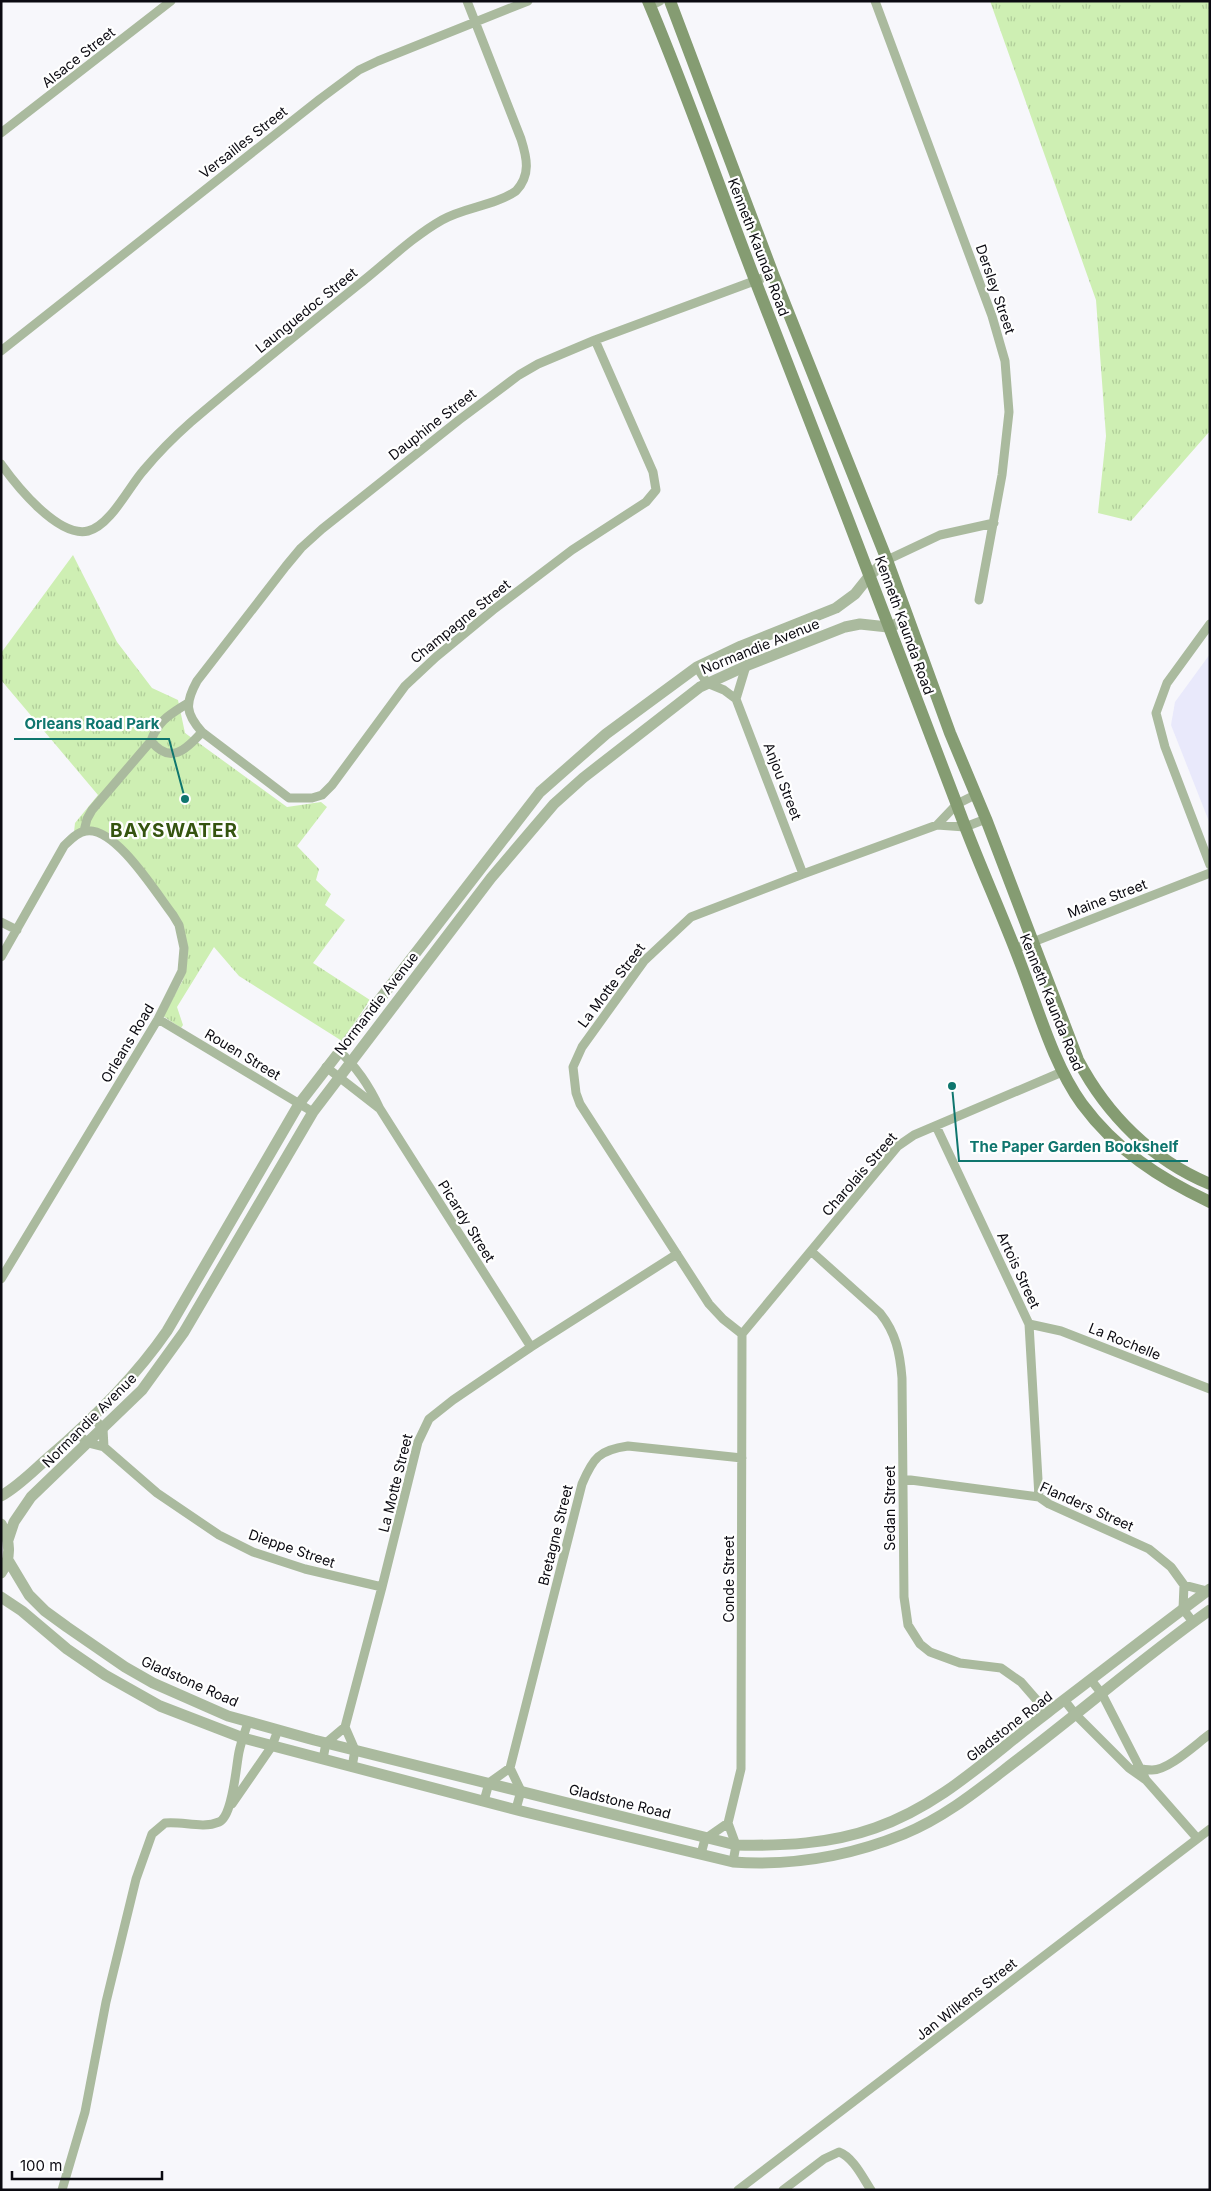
<svg xmlns="http://www.w3.org/2000/svg" width="1211" height="2191" font-family="Inter,sans-serif">
<style>
.built{fill:#e9e9fb}
.grass{fill:url(#grass-tufts)}
.lines{fill:none;stroke-linecap:round;stroke-linejoin:round}
.minor{stroke:#aaba9e;stroke-width:9}
.tertiary{stroke:#aaba9e;stroke-width:11}
.secondary{stroke:#859c72;stroke-width:12}
.labels{text-anchor:middle;dominant-baseline:central;stroke-width:4.5;stroke-linejoin:round;paint-order:stroke}
.street-label{font-size:14px;fill:#0b0a11;stroke:#fff}
.district-label{font-size:19px;font-weight:bold;letter-spacing:1px;fill:#355410;stroke:#fff}
.leader{fill:none;stroke:#0f766e;stroke-width:2}
.callout-dot{fill:#0f766e;stroke:#fff;stroke-width:2}
.callout-label{font-size:15px;text-anchor:middle;font-weight:bold;fill:#0f766e;stroke:#fff;stroke-width:4.5;stroke-linejoin:round;paint-order:stroke}
</style>
<defs>
<pattern id="grass-tufts" width="24" height="20" patternUnits="userSpaceOnUse" patternTransform="scale(1.25)"><rect width="24" height="20" fill="#ceefb3"/><path d="M3 7l-1-3M5 7V3M7 7l1-3M15 17l-1-3M17 17v-4M19 17l1-3" fill="none" stroke="#b0cc99"/></pattern>
</defs>
<rect width="100%" height="100%" fill="#f7f7fb"/>
<path class="built" d="M1210,654V824L1171,725L1175,702Z"/>
<path class="grass" d="M990,1H1210V431L1131,521L1098,513L1106,436L1096,300Z
M73,555L117,642L152,688L178,700L185,733L287,807L321,802L327,807L297,846L319,869L316,880L331,894L325,905L345,920L313,963L370,1000L342,1041L239,976L214,947L177,1007L183,1025L181,1028L163,1016L183,980L186,959L182,930L105,832H74L75,823L98,795L1,680V653Z"/>
<g class="lines">
<path class="minor" d="M875,1L992,316L1005,361L1009,412L1002,475L979,600
M650,6L660,1
M1,133L171,1
M595,340L653,472L656,490L646,502L572,550L493,610L436,657L405,686L332,785L322,795L312,798H289L202,732C185,713 185,703 197,681L286,566L301,548L322,529L459,420L519,375L538,364L595,340L773,274
M1,351L320,99L359,70L378,61L528,1
M1,464C16,485 58,538 88,531C110,526 129,487 143,471C158,453 174,437 191,422C246,375 302,330 358,285C385,264 412,237 442,220C465,207 494,206 516,191C531,175 527,158 521,139L467,1
M887,560L940,535L994,523
M1210,624L1167,683L1156,713L1165,747L1210,865
M697,667L707,683L724,690L736,699L803,874
M736,699L746,666L741,646
M151,741C170,765 186,750 202,732
M937,825L957,804L975,795
M84,831L87,819L92,810L151,741C158,720 171,714 188,703
M1,922L17,930
M1015,949L1210,873
M1,957L64,846C70,840 77,832 86,831C115,826 156,893 173,915L179,925L184,948L182,971L158,1019L1,1279
M158,1019L313,1112
M338,1050C357,1067 370,1087 380,1109L531,1347
M326,1067L380,1109
M936,1126L1029,1324L1039,1497
M812,1252L880,1313C896,1333 900,1353 902,1378L904,1597L908,1625L920,1644L930,1652L960,1663L1001,1668L1021,1682L1048,1713
M1029,1324L1061,1331L1210,1389
M742,1334L723,1319L709,1304L580,1104L576,1093L573,1067L582,1047L644,961L691,917L803,874L937,825L965,827L986,819
M742,1334L898,1146L914,1135L1062,1072
M93,1417L103,1429L104,1447
M77,1433L88,1443L104,1447L157,1493L219,1535L253,1552L305,1569L382,1587
M903,1479L1039,1497L1049,1504L1149,1549L1171,1567L1184,1585L1183,1609L1193,1622
M1184,1585L1210,1592
M1091,1680L1102,1694L1145,1778
M1065,1701L1076,1715L1129,1768L1146,1780L1197,1838
M345,1727L355,1750L352,1767
M323,1759L326,1743L345,1727L382,1587L418,1442L429,1419L453,1400L531,1347L677,1254
M1136,1768C1141,1769 1147,1770 1152,1770C1169,1770 1196,1744 1210,1734
M484,1801L489,1783L510,1768
M232,1804L272,1746L278,1730
M516,1809L521,1791L510,1768L582,1484C593,1458 599,1450 628,1446L742,1458
M728,1823L736,1845L733,1862
M701,1854L705,1839L728,1823L741,1769L742,1334
M62,2190L85,2112L106,2002L136,1879L152,1834L165,1823C183,1821 202,1829 219,1822C233,1816 236,1766 239,1752C241,1742 245,1732 248,1722
M738,2190L1210,1829
M783,2190L824,2159L839,2152C853,2157 863,2178 871,2190"/>
<path class="tertiary" d="M1,1496C19,1486 34,1470 49,1457C93,1419 134,1379 167,1331L299,1104L540,792L606,734L697,667L741,646L836,608L855,594L871,574L887,560
M1,1524C10,1540 12,1558 1,1573
M8,1540L14,1522L31,1497L142,1390L184,1332L313,1112L491,878L554,804L583,778L700,687L746,666L845,627L860,624L888,627L908,620
M8,1560L29,1595L45,1611L67,1627L125,1667L153,1683L228,1716L314,1740L736,1845C783,1846 830,1844 875,1828C942,1805 991,1755 1047,1713C1101,1672 1155,1630 1210,1589
M1,1597L22,1611L67,1649L105,1675L160,1706L243,1738L521,1811L733,1862C791,1866 850,1856 904,1834C948,1816 984,1785 1021,1757C1084,1709 1145,1656 1210,1610"/>
<path class="secondary" d="M648,1C687,93 719,187 755,280C823,455 891,629 957,805C976,858 1000,909 1020,962C1038,1008 1053,1064 1082,1104C1116,1150 1159,1178 1210,1202
M670,1L773,274L887,560L950,733L986,819L1078,1060C1107,1115 1152,1160 1210,1184"/>
</g>
<g class="labels">
<g class="street-label">
<text transform="translate(78 57) rotate(-38)">Alsace Street</text>
<text transform="translate(243 142) rotate(-38)">Versailles Street</text>
<text transform="translate(759 247) rotate(69)">Kenneth Kaunda Road</text>
<text transform="translate(996 289) rotate(71)">Dersley Street</text>
<text transform="translate(306 310) rotate(-39)">Launguedoc Street</text>
<text transform="translate(432 424) rotate(-38)">Dauphine Street</text>
<text transform="translate(460 621) rotate(-39)">Champagne Street</text>
<text transform="translate(905 625) rotate(70)">Kenneth Kaunda Road</text>
<text transform="translate(760 646) rotate(-22)">Normandie Avenue</text>
<text transform="translate(783 781) rotate(69)">Anjou Street</text>
<text transform="translate(1107 898) rotate(-21)">Maine Street</text>
<text transform="translate(611 985) rotate(-53)">La Motte Street</text>
<text transform="translate(1052 1002) rotate(68)">Kenneth Kaunda Road</text>
<text transform="translate(376 1003) rotate(-52)">Normandie Avenue</text>
<text transform="translate(127 1043) rotate(-59)">Orleans Road</text>
<text transform="translate(243 1054) rotate(31)">Rouen Street</text>
<text transform="translate(859 1174) rotate(-49)">Charolais Street</text>
<text transform="translate(467 1221) rotate(58)">Picardy Street</text>
<text transform="translate(1019 1270) rotate(65)">Artois Street</text>
<text transform="translate(1125 1341) rotate(22)">La Rochelle</text>
<text transform="translate(89 1420) rotate(-45)">Normandie Avenue</text>
<text transform="translate(395 1483) rotate(-76)">La Motte Street</text>
<text transform="translate(1087 1506) rotate(24)">Flanders Street</text>
<text transform="translate(889 1508) rotate(-90)">Sedan Street</text>
<text transform="translate(555 1535) rotate(-76)">Bretagne Street</text>
<text transform="translate(292 1548) rotate(19)">Dieppe Street</text>
<text transform="translate(728 1579) rotate(-90)">Conde Street</text>
<text transform="translate(190 1681) rotate(24)">Gladstone Road</text>
<text transform="translate(1009 1726) rotate(-38)">Gladstone Road</text>
<text transform="translate(620 1801) rotate(14)">Gladstone Road</text>
<text transform="translate(966 1999) rotate(-38)">Jan Wilkens Street</text>
</g>
<g class="district-label">
<text x="174" y="830">BAYSWATER</text>
</g>
</g>
<path class="leader" d="M185 799L169 739H14M952 1086L959 1161H1188"/>
<g class="callout-dot">
<circle cx="185" cy="799" r="5"/>
<circle cx="952" cy="1086" r="5"/>
</g>
<g class="callout-label">
<text x="92" y="729">Orleans Road Park</text>
<text x="1074" y="1152">The Paper Garden Bookshelf</text>
</g>
<rect width="1211" height="2191" fill="none" stroke="#0b0a11" stroke-width="5"/>
<path d="M12 2171v8h150v-8" fill="none" stroke="#0b0a11" stroke-width="2.5"/>
<text x="20" y="2171" font-size="15" fill="#0b0a11" stroke="#ffffff" stroke-width="4" paint-order="stroke">100 m</text>
</svg>
